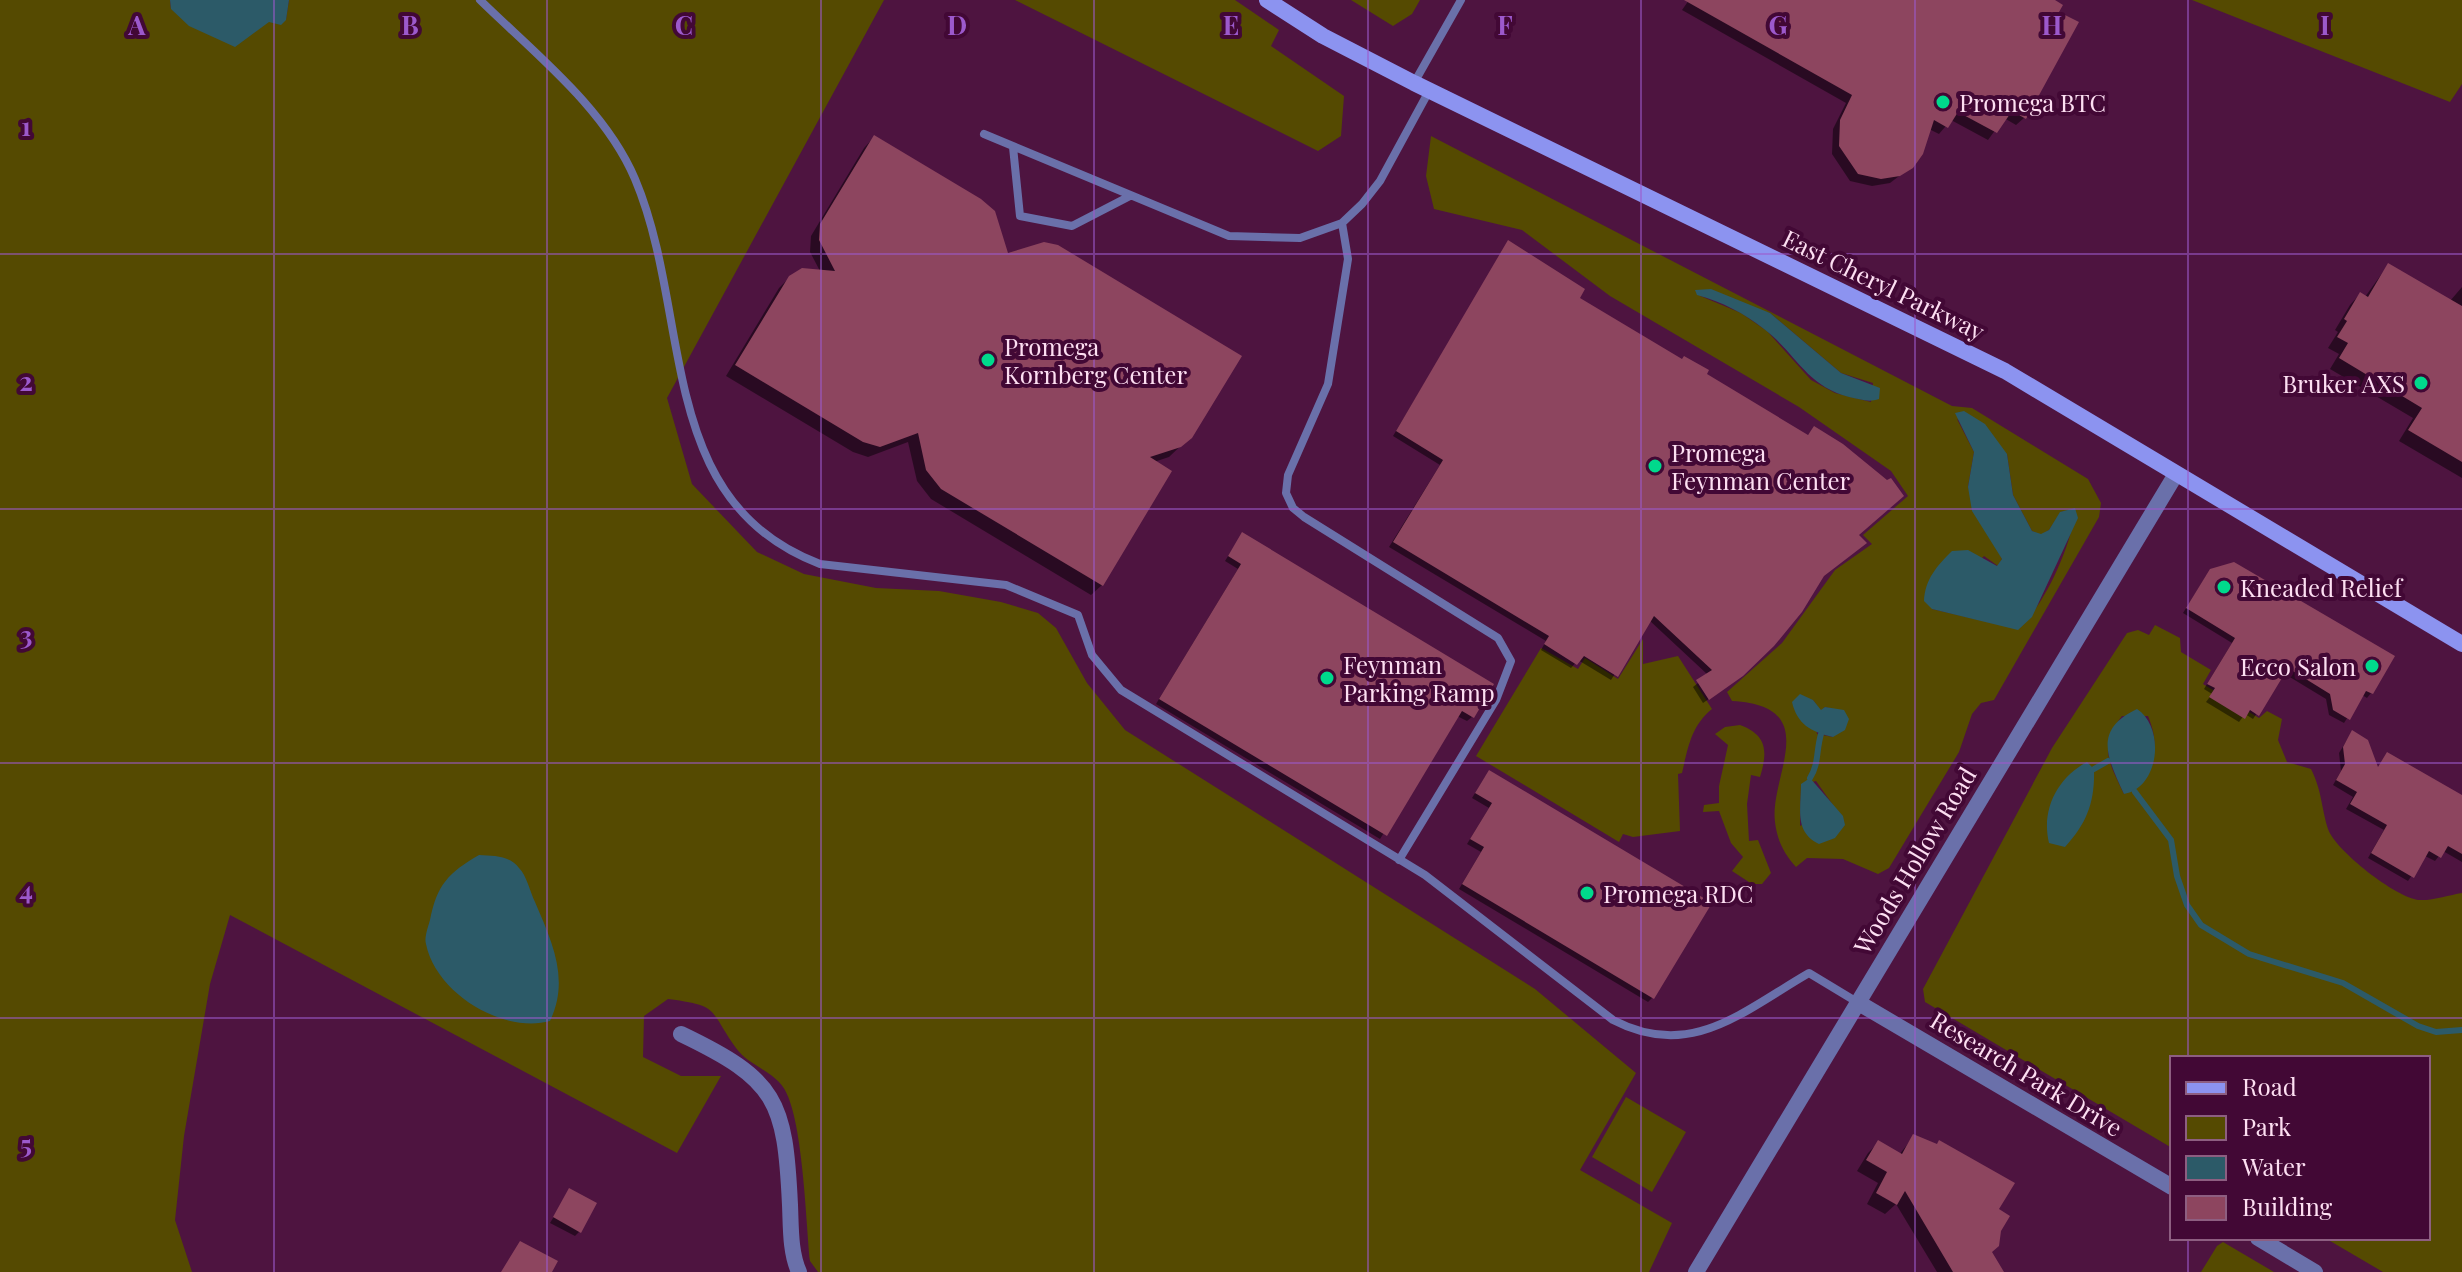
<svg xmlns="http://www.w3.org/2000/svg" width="2462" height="1272" font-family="'Playfair Display',serif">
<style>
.green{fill:#554a01;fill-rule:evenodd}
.water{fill:#2c5a68}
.shadow{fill:#0007}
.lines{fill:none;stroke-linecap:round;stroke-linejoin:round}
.stream{stroke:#2c5a68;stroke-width:6}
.building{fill:#8d455f}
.lane{stroke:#6a70aa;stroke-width:8}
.street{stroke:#6a70aa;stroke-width:16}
.secondary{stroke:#8c93f0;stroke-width:16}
.grid{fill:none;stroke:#9c59cc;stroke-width:2;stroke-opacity:0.55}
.poi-dot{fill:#00d98c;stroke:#420835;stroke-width:3}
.labels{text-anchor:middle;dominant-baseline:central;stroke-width:8;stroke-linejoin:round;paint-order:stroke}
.poi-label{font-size:24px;fill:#fddff2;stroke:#420835;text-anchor:start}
.street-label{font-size:24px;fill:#fddff2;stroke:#420835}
.grid-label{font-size:26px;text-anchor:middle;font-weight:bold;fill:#9c59cc;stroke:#420835;stroke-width:8;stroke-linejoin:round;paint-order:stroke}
</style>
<rect width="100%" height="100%" fill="#4e1440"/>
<path class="green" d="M0,0H170L171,9L269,22L286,19L289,0H884L667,398L692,484L757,552L804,574L876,588L939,591L1001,602L1038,613L1056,628L1087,683L1125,730L1535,989L1636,1073L1580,1170L1672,1223L1649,1272H818L810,1261C806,1223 803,1115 783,1087C772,1071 747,1064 736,1048C708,1009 721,1006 668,999L644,1016L643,1057L681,1076H721L677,1153L230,915L210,984L184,1136L175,1220L192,1272H0Z
M1015,0H1235L1279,30L1271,46L1344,96L1341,136L1318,151Z
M1351,0H1420L1412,14L1393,26Z
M2192,0H2462V84L2450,102Z
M1431,136L1952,406L1972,408L2088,479L2101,503L2099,517L1994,700L1981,703L1972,714L1959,752L1889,868L1878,874L1843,859L1807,858L1796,867C1784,854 1777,840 1775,822C1769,776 1825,706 1732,701L1727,692L1782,643L1835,570L1872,544L1863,535L1908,496L1891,471L1799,407L1610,296L1522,230L1434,209L1426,176ZM1698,295L1770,313L1841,373L1873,383L1871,402L1835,393L1811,380L1767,331L1741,313ZM1957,419L2007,454L2013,495L2032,531L2041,535L2049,530L2061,512L2075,509C2073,543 2044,607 2018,629L1932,609L1984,556L1998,566L2002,559L1968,487L1974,452ZM1813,700L1821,711L1825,707L1840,711L1833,737L1817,734ZM1816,781L1833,805L1800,826L1801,785Z
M2155,625L2180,638L2181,652L2211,670L2203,684L2259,718L2267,711L2282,719L2278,740L2287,762L2311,769C2322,791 2321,806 2328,829C2335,850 2396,898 2419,900C2432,901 2449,895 2462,893V1272H2383L2325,1238H2428V1058H2172V1148L1925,1002L1923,989L2052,748L2127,633L2138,630L2149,635ZM2122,716H2148C2164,756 2148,764 2124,794C2109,762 2098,747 2122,716Z
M1643,639V664L1678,656L1712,709C1691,726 1688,748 1682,773L1678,774L1680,831L1633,837L1623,834L1619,842L1476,756L1541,648L1578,669L1585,658L1618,679Z
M1740,725C1767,735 1768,751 1760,777L1751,775L1747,804L1749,841L1758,840L1771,873L1762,884H1752L1732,871L1743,857L1731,843L1719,811L1703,812L1704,805L1719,803V786L1728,745L1715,734L1725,727Z
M1626,1097L1686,1132L1652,1192L1592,1157Z
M2223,1242L2274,1272H2201L2217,1246Z"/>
<path class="water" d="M170,0H289L286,20L281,25L269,22L235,47L189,26L171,9Z
M1711,289L1770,313L1841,373L1880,388L1879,399C1868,403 1860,399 1849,397C1805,385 1797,354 1764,329C1744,313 1722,302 1697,295L1695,290Z
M1964,411L1985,424L2007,454L2013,495L2032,531L2041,534L2049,530L2060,512L2075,508L2078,518L2032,617L2018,630L1932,609L1924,601C1925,579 1937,566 1952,551L1968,550L1997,566L2002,559L1972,511L1968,487L1974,452L1955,413Z
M1800,694L1813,700L1821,710L1825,707L1844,710L1849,719L1845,730L1833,737C1811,732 1797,724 1792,702Z
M2137,709C2166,728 2159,788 2124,794C2108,759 2092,730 2137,709Z
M2087,762L2094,769C2095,802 2087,823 2065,847L2049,843C2041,810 2057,778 2087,762Z
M1810,778L1843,816L1845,825L1835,838L1819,844C1794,832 1801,809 1801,784Z
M479,855C494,856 509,855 519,868C527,876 530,892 535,902C552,942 570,979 550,1021C504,1034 436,994 426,944C424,938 428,927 430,920C437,885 448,873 479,855Z"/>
<path class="shadow" d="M1689,0H2051L2024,118L2016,125L2004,118L1988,140L1951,120L1939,134L1929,129L1911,167L1890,183L1872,186L1850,181L1832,154L1833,129L1846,103L1682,10Z
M874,137L1007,256L1190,437L1169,457L1154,462L1102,585L1091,595L931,499L917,481L908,442L868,457L853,452L726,376L779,288L790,277L820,271L810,252L811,236L864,148Z
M1508,243L1577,299L1807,436L1814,428L1856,535L1735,681L1703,703L1693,687L1708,675L1649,620L1611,680L1578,660L1571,668L1541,650L1546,641L1389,547L1440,465L1393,436Z
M2388,265L2450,301L2462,287V478L2399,441L2413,418L2330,369L2339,354L2328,348L2338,332L2335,330L2350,305L2360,294L2365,297Z
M1242,534L1472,717L1467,721L1457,716L1380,839L1156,704L1238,569L1225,561Z
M2206,576L2371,693L2367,698L2362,695L2344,723L2329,715L2326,699L2283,673L2253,719L2245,714L2239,722L2206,702L2212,694L2204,689L2232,643L2183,613Z
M2352,732L2377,769L2462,798V862L2443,851L2435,861L2425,856L2408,881L2368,858L2384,830L2346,809L2353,797L2333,785L2341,771L2339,753Z
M1485,777L1653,997L1648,1002L1459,889L1481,852L1467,844L1489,808L1472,798Z
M1914,1136L1996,1210L1990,1252L2001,1272H1937L1896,1204L1885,1214L1867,1204L1878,1183L1857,1171L1868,1153L1878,1143L1899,1155Z
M570,1190L579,1232L575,1236L550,1223Z"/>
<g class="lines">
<path class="stream" d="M2094,769L2108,761
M1810,778C1819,764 1816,751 1821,734
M2135,792L2171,840L2177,876L2187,905L2201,925L2249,954L2343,983L2418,1026L2436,1032L2462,1030"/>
</g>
<path class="building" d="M1684,0H2055L2063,5L2059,12L2079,22L2026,119L2012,111L1997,133L1958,112L1948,128L1934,120L1923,154L1913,168L1900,176L1881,179L1858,174L1839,146L1840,120L1852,95Z
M874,135L981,199L995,211L1008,253L1044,242L1058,245L1242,356L1192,438L1181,447L1150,457L1172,471L1103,586L941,489L926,470L918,433L880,447L863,442L735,365L789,276L802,268L835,271L819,240L820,224Z
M1508,240L1585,289L1580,298L1682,359L1684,356L1709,370L1707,374L1808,435L1814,426L1843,444L1887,480L1891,478L1904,496L1859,535L1867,543L1824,576L1802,612L1774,646L1743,676L1709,700L1696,680L1712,670L1654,616L1618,677L1584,656L1577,665L1544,644L1549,636L1393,542L1443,460L1396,431Z
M2388,263L2462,306V462L2408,430L2422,408L2339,358L2348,343L2337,337L2347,321L2344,319L2360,292L2368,297Z
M1242,532L1494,684L1474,718L1462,711L1387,836L1159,699L1241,564L1228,556Z
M2234,562L2395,656L2373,694L2366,691L2350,720L2333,710L2330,694L2288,668L2259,716L2250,710L2245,719L2209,697L2215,688L2207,684L2235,638L2186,608L2210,569Z
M2352,730L2368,740L2378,767L2387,752L2462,795V854L2448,846L2441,858L2429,851L2414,878L2371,853L2387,825L2350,804L2357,792L2336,780L2345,764L2343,747Z
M1489,770L1712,903L1654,999L1462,884L1484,847L1470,839L1492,803L1475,793Z
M1913,1134L1937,1144L1939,1140L2015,1183L1999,1209L2010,1216L2001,1231L1999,1246L1992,1252L2004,1272H1953L1905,1191L1897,1205L1876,1193L1887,1172L1866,1160L1878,1140L1902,1154Z
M569,1188L597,1203L581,1233L553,1217Z
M520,1241L558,1261L552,1272H501Z"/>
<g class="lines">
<path class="lane" d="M480,0C534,53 605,108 635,179C693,316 654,501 820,564L1006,585L1078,615L1092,655L1121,690L1425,875L1613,1020C1691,1061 1743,1011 1809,973L1857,1002
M1414,83L1461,0
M984,134L1229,236L1300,238L1342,223L1362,204L1380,181L1429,91
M1013,147L1020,216L1072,226L1130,196
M1342,223L1348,259L1328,384L1288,475L1286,493L1293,508L1304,517L1498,638L1511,661L1496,700L1399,860"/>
<path class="street" d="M1857,1002L2172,1187
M681,1034C777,1080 785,1100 790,1205C791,1227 790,1252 799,1272
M2258,1238L2315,1272
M1696,1272L2176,474"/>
<path class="secondary" d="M1267,0L1323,36L1414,83L2005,371L2462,644"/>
</g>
<path class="grid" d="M274,0V1272M547,0V1272M821,0V1272M1094,0V1272M1368,0V1272M1641,0V1272M1915,0V1272M2188,0V1058M0,254H2462M0,509H2462M0,763H2462M0,1018H2462M2188,1238V1272"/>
<g class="poi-dot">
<circle cx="1943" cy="102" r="8"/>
<circle cx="988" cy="360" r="8"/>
<circle cx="2421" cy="383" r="8"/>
<circle cx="1655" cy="466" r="8"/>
<circle cx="2224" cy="587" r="8"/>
<circle cx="2372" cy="666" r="8"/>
<circle cx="1327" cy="678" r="8"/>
<circle cx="1587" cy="893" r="8"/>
</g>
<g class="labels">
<g class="poi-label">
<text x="1959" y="102">Promega BTC</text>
<text x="1004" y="346">Promega<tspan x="1004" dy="28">Kornberg Center</tspan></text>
<text x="2405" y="383" text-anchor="end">Bruker AXS</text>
<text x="1671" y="452">Promega<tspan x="1671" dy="28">Feynman Center</tspan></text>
<text x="2240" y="587">Kneaded Relief</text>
<text x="1343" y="664">Feynman<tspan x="1343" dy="28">Parking Ramp</tspan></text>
<text x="2356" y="666" text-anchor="end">Ecco Salon</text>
<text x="1603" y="893">Promega RDC</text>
</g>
<g class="street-label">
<text transform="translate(1884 284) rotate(26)">East Cheryl Parkway</text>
<text transform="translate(1914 860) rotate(-59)">Woods Hollow Road</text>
<text transform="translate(2027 1073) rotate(31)">Research Park Drive</text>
</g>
</g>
<g class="grid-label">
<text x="137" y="35">A</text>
<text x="410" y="35">B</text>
<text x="684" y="35">C</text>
<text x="957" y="35">D</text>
<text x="1231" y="35">E</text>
<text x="1505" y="35">F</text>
<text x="1778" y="35">G</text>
<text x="2052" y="35">H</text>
<text x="2325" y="35">I</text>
<text x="26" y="136">1</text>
<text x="26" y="391">2</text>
<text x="26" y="645">3</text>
<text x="26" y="900">4</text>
<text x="26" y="1154">5</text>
</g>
<rect x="2170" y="1056" width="260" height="184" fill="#420835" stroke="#8d5e81" stroke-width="2"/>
<rect x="2186" y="1082" width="40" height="12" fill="#8c93f0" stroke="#8d5e81" stroke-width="2"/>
<text x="2242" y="1096" font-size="24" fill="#fddff2">Road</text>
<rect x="2186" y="1116" width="40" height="24" fill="#554a01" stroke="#8d5e81" stroke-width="2"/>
<text x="2242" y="1136" font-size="24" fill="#fddff2">Park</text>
<rect x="2186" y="1156" width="40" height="24" fill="#2c5a68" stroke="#8d5e81" stroke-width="2"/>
<text x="2242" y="1176" font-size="24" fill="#fddff2">Water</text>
<rect x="2186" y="1196" width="40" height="24" fill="#8d455f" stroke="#8d5e81" stroke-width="2"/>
<text x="2242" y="1216" font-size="24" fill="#fddff2">Building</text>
</svg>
